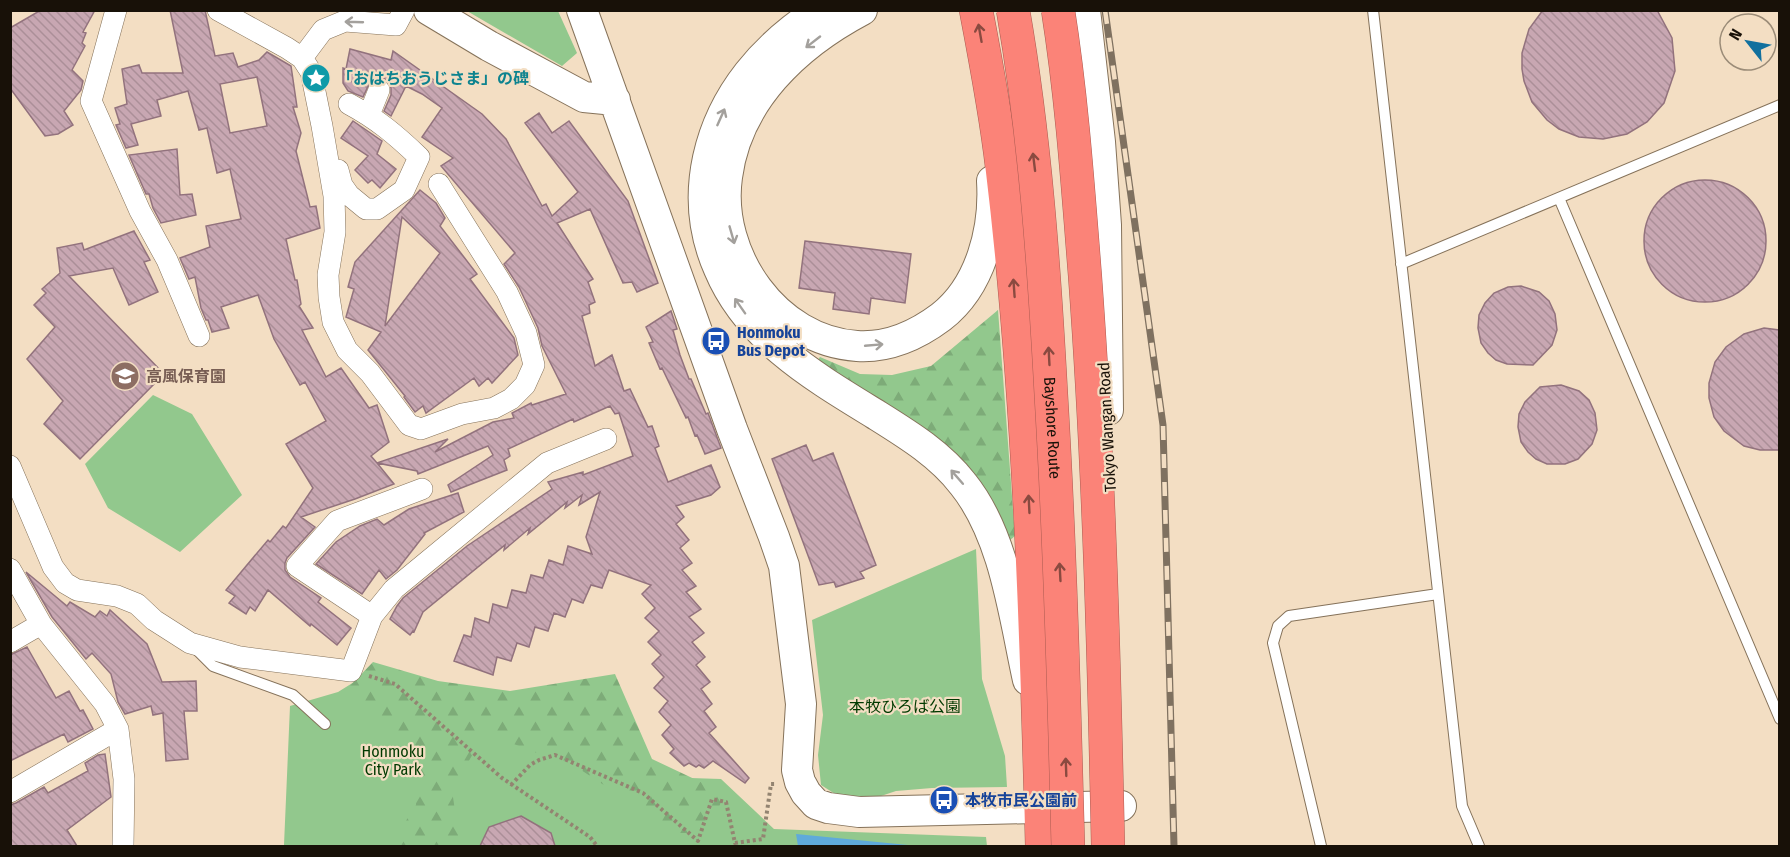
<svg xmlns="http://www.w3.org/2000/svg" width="1790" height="857" font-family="'Fira Sans Condensed','Noto Sans JP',sans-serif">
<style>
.green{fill:#92c88d}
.forest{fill:url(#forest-firs)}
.water{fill:#5faada}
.building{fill:url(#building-back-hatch);stroke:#92727d;stroke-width:1.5;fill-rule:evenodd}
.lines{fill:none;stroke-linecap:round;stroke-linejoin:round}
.lane-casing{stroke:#85725a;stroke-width:12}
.street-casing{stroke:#85725a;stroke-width:22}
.secondary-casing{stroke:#85725a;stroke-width:32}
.highway-casing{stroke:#ac5b51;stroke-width:34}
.path{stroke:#938471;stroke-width:4;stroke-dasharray:3 3;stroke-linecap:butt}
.lane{stroke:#fff;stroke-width:10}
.street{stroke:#fff;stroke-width:21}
.secondary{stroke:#fff;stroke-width:30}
.highway{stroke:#fb8378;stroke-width:33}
.rail-casing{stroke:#7f7160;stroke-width:7}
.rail{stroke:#f3dec3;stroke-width:4.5;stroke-dasharray:14;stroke-linecap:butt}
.highway-bridge-casing{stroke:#ac5b51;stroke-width:34;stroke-linecap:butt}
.highway-bridge{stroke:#fb8378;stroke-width:33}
.oneway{stroke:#a3a09c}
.oneway2{stroke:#8a4a40}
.labels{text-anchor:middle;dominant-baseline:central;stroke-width:4.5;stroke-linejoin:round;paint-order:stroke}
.culture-label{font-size:16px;font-weight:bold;fill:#0d838f;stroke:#f3dec3;text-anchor:start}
.transit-label{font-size:16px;font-weight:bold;fill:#164399;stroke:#f3dec3;text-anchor:start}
.education-label{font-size:16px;font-weight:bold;fill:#785e54;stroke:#f3dec3;text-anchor:start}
.street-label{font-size:16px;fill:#181108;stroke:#f3dec3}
.park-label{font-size:16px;fill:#003a00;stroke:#f3dec3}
</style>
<defs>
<pattern id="forest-firs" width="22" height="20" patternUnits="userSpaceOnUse" patternTransform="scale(1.5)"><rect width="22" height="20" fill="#92c88d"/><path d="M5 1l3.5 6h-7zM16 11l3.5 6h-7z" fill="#7dab78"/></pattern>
<pattern id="building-back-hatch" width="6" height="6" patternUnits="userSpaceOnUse" patternTransform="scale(1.5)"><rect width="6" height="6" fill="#c8a7b2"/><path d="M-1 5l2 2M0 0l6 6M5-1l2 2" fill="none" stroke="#ab8f98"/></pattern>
</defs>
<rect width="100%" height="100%" fill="#f3dec3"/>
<path class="green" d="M467,11H558L577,53L562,66Z
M153,395L192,414L242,495L180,552L108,508L85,464Z
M976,549L982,679L1005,756L1007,787L932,788L896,791L878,797L843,799L821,785L818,755L823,715L812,620Z
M375,669L690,778L721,779L774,829L986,837L987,846H280L284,845L290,706L338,692Z"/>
<path class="forest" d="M998,310L1015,536L1009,541L817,361L820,357L860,374L892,375L931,366Z
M373,662L438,681L510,691L615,674L652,759L724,793L710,833H677L581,770L485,733L452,790L460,846H390L416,805L414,753L363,702L345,691Z"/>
<path class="water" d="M796,834L918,846H798Z"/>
<path class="building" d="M41,10H95L83,32L86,33L82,43L85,46L72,70L83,81L81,90L64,111L73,125L58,134L45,136L10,88V28Z
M170,10H205L215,56L233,53L238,67L259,60L267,52L291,66L297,107H293L301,133L296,151L310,207L316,206L320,228L286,239L295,280H297L301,304L299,306L313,328L302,330L326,377L341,368L369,408L377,405L389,442L371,456L377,463L448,439L435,452L493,422L514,418L512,413L531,403L532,405L566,394L542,346L538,328L519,287L504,264L515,253L441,166L453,158L422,137L442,108L422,94L406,86L391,116L384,111L391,95V88L389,82L383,78H377L371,80L363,97L348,91L343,83V68L346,69L350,49L391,60L393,51L482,114L506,139L542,206L546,204L552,216L578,192L525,123L539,113L552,133L569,121L628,201L658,283L637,292L632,282L623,283L590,209L557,223L593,279L588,282L595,302L589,305L590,313L582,316L595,366L612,355L624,391L630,389L648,427L652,426L659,446L655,448L668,482L711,465L720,487L711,495L676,506L684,517L676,524L689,540L680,548L692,563L682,570L696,586L686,592L701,609L689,617L704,633L692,642L705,657L696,665L710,682L701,689L712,704L704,711L716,727L709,733L749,778L745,783L713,761L704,768L699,765L696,767L689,763L684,766L670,753L674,749L662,735L671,725L659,712L668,701L654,688L664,677L652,664L661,655L648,642L659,631L645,618L655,608L642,594L651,585L609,570L602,588L591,585L583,603L572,599L565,617L554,613L548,631L535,627L529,647L517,643L511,661L497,657L493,675L454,661L464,635L471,637L475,618L489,623L493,604L507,608L512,590L526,593L531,575L543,578L549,560L563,565L568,546L592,554L586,537L600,492L579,505L582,495L565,508L567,502L528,534L530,528L504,550L505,545L423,612L414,632L413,631L410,635L390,619L397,606L403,598L467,546L552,489L548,482L583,472V475L633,456L619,413L615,414L610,406L574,422L573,419L508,449L510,456L504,460L507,470L451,492L448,485L493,455L488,446L418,474L417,471L377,463L394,484L355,499L301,517L315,527L287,558L285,563V570L290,577L321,598L318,602L351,628L337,645L311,624L310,626L268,590L255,611L250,607L246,614L229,603L235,596L226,590L268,540L270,542L283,526L286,528L313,488L286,444L326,421L305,382L300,385L274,339L258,295L221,307L229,328L212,332L208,320H206L201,308L195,277L189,279L180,258L210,247L206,226L241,219L230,169L217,173L207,128L199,130L188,91L157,100L161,116L131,124L138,145L126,148L116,125L120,124L115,108L127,104L122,69L139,65L142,73H183ZM257,77L267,126L230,133L220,84Z
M1543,10H1657L1672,38L1675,71L1664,103L1647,122L1627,134L1603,139L1579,137L1559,129L1547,120L1532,102L1524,81L1522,69V53L1529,29Z
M353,121L382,141L377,154L396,169L380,188L372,180L368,183L355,170L368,156L341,138Z
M177,149L180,195L192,194L196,215L161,223L153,208L149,194H146L129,155Z
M1644 241a61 61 0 1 1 122 0a61 61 0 1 1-122 0Z
M420,190L436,203L445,218L440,226L477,274L470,279L514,338L518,355L492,383L488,378L479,386L474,378L426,413L423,406L415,412L404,397L405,396L368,350L381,332L346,317L354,289L348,287L355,262ZM402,217L440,253L385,326Z
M134,231L150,260L144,262L158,292L129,305L113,268L69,276L164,374L80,459L44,424L63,401L27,359L55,327L34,305L46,293L42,289L60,273L57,248L82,243L84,250Z
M805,241L911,254L905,303L871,298L869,314L833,309L835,293L799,288Z
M1521,286L1539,292L1549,301L1555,314L1557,330L1552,345L1533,365L1507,364L1496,360L1488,353L1481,343L1478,328L1479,315L1485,303L1494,293L1508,287Z
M671,311L677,329L673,330L680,355L689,379H691L706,414L708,413L721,448L705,454L697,435L695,436L688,417L686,418L662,368L660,369L649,343L653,342L646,327Z
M1764,328L1779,330V450H1760L1744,446L1724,431L1714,417L1709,398V383L1715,362L1726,347L1744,334Z
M1561,385L1579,391L1589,400L1595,413L1597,430L1592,444L1578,459L1565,464H1547L1536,459L1528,452L1521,442L1518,427L1519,414L1525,402L1540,387Z
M806,445L813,461L833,453L876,565L860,572L864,578L836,587L834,582L819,585L772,459Z
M458,493L464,512L424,533L425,534L397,570L386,579L379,570L362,594L316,564L336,542L360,526L377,519L384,525L409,509Z
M26,572L67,606L70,602L95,617L100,611L107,616L110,610L147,644L162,682L196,681L197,711H184L188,759L166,761L163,713L153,715L151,706L125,714L118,702L111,674L92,653L86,659L52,617Z
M27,647L56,698L69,691L80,711L83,710L93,729L68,742L64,734L10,761V655Z
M105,754L111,797L67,830L77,846H10V805L16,803L44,787L48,793L88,771L85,763L98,755Z
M521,816L551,833L555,846H480L489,827Z"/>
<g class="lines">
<g class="lane-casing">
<path id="lane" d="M1373,10L1462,806L1479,846
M1559,198L1780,719
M1401,264L1780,105
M196,649L213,666L293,695L325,724
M1321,846L1273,643L1278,626L1289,616L1438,594"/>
</g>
<g class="street-casing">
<path id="street" d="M116,10L91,101L140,211L167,260L199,336
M218,10L287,48L302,58L311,72L322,126L334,196L335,232L328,275L329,297L333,322L347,350L370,373L409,425L421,429L462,414L494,408L511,399L525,385L534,365L526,333L507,292L439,184
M302,58L323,30L345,21L396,25L404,10
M369,115L379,90
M338,170L342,185L349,195L366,209H377L404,190L419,157C396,135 377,119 349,104
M10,466L53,567L65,583L77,590L117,596L137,604L154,620L190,643L240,657L351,671L372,616L394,589L547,463L606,439
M10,569L41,624L105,704L118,729L124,779L123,846
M372,616L297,566L337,521L422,489
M10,642L41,624
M10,792L118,729"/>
</g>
<g class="secondary-casing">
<path id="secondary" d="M429,10L489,46L584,97L615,100
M582,10L732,429L774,537L784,566L801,704L797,770L800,782L806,793L816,804L828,808L859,812L1121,806
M820,10C765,45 722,94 708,158C700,195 703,233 719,269C748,338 813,376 875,414C907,434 940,454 963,484C1005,536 1014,617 1028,680
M862,10C796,45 737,100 727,177C716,255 776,341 857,346C888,348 917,335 941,317C981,286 995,229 992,181
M1085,10L1100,142L1106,225L1108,410"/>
</g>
<g class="highway-casing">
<path id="highway" d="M976,10C986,62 996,115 1002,167C1029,391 1036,621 1042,846"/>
</g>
<path class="path" d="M369,676L395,684L502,778L590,837L597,846
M511,785L530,765L539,760L555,755L643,793L698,841L712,799L726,802L735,843L763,839L771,784H777"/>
<use href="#lane" class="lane"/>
<use href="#street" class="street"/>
<use href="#secondary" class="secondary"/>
<use href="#highway" class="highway"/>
<g class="rail-casing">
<path id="rail" d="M1105,10L1163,425L1174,846"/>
</g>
<use href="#rail" class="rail"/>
<g class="highway-bridge-casing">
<g id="highway-bridge">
<path id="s1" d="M1013,10C1035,137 1044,265 1051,394C1060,545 1064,695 1068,846"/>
<path d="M1058,10C1072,99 1078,188 1085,276C1099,467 1104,656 1108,846"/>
</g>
</g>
<use href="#highway-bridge" class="highway-bridge"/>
</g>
<defs><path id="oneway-shaft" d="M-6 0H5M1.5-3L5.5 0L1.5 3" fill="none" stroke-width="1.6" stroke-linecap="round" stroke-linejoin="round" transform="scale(1.5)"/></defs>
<g class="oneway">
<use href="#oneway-shaft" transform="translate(354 22) rotate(-178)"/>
<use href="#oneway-shaft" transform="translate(813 42) rotate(142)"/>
<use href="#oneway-shaft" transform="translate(721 117) rotate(-66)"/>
<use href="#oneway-shaft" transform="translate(732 235) rotate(74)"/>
<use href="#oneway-shaft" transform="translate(740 306) rotate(-125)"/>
<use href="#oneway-shaft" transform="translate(874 345) rotate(-5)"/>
<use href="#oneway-shaft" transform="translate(957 477) rotate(-131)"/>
</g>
<g class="oneway2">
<use href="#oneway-shaft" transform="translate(980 33) rotate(-100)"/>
<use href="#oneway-shaft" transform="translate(1034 162) rotate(-97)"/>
<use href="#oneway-shaft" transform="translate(1014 288) rotate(-94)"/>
<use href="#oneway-shaft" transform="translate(1049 356) rotate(-93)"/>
<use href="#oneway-shaft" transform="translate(1029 504) rotate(-93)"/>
<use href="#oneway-shaft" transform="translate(1060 572) rotate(-93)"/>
<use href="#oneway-shaft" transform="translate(1066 767) rotate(-92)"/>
</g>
<defs>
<g id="sight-disc" transform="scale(1.5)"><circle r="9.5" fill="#0f9aa8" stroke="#f3dec3"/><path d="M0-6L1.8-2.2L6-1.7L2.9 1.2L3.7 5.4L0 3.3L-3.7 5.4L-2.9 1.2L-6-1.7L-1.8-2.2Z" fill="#fff"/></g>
<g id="bus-disc" transform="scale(1.5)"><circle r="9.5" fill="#1a4fb4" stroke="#f3dec3"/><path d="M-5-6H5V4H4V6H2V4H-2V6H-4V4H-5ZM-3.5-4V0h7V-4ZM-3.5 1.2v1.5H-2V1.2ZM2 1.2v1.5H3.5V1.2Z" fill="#fff"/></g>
<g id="school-disc" transform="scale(1.5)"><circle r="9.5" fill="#8d6e63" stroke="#f3dec3"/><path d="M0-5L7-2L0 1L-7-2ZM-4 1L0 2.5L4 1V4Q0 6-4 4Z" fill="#fff"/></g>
</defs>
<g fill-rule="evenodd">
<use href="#sight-disc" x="316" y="78"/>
<use href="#bus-disc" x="716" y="341"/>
<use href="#school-disc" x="125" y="376"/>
<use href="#bus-disc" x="944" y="800"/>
</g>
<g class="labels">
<g class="culture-label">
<text x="337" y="78">「おはちおうじさま」の碑</text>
</g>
<g class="transit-label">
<text x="737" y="332">Honmoku<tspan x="737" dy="18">Bus Depot</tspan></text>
<text x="965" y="800">本牧市民公園前</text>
</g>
<g class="education-label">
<text x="146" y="376">高風保育園</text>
</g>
<g class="street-label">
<text transform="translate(1107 427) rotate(-93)">Tokyo Wangan Road</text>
<text stroke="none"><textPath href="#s1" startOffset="420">Bayshore Route</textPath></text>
</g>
<g class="park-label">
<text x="905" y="706">本牧ひろば公園</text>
<text x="393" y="751">Honmoku<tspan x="393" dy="18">City Park</tspan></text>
</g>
</g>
<rect width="1790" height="857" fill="none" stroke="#181108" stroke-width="24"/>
<g transform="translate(1748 42) rotate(301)"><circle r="28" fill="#f3dec3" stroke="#9b8c78" stroke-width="1.5"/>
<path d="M0-4.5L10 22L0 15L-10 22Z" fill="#11709e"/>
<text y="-9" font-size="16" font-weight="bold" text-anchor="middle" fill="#181108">N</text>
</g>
</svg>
